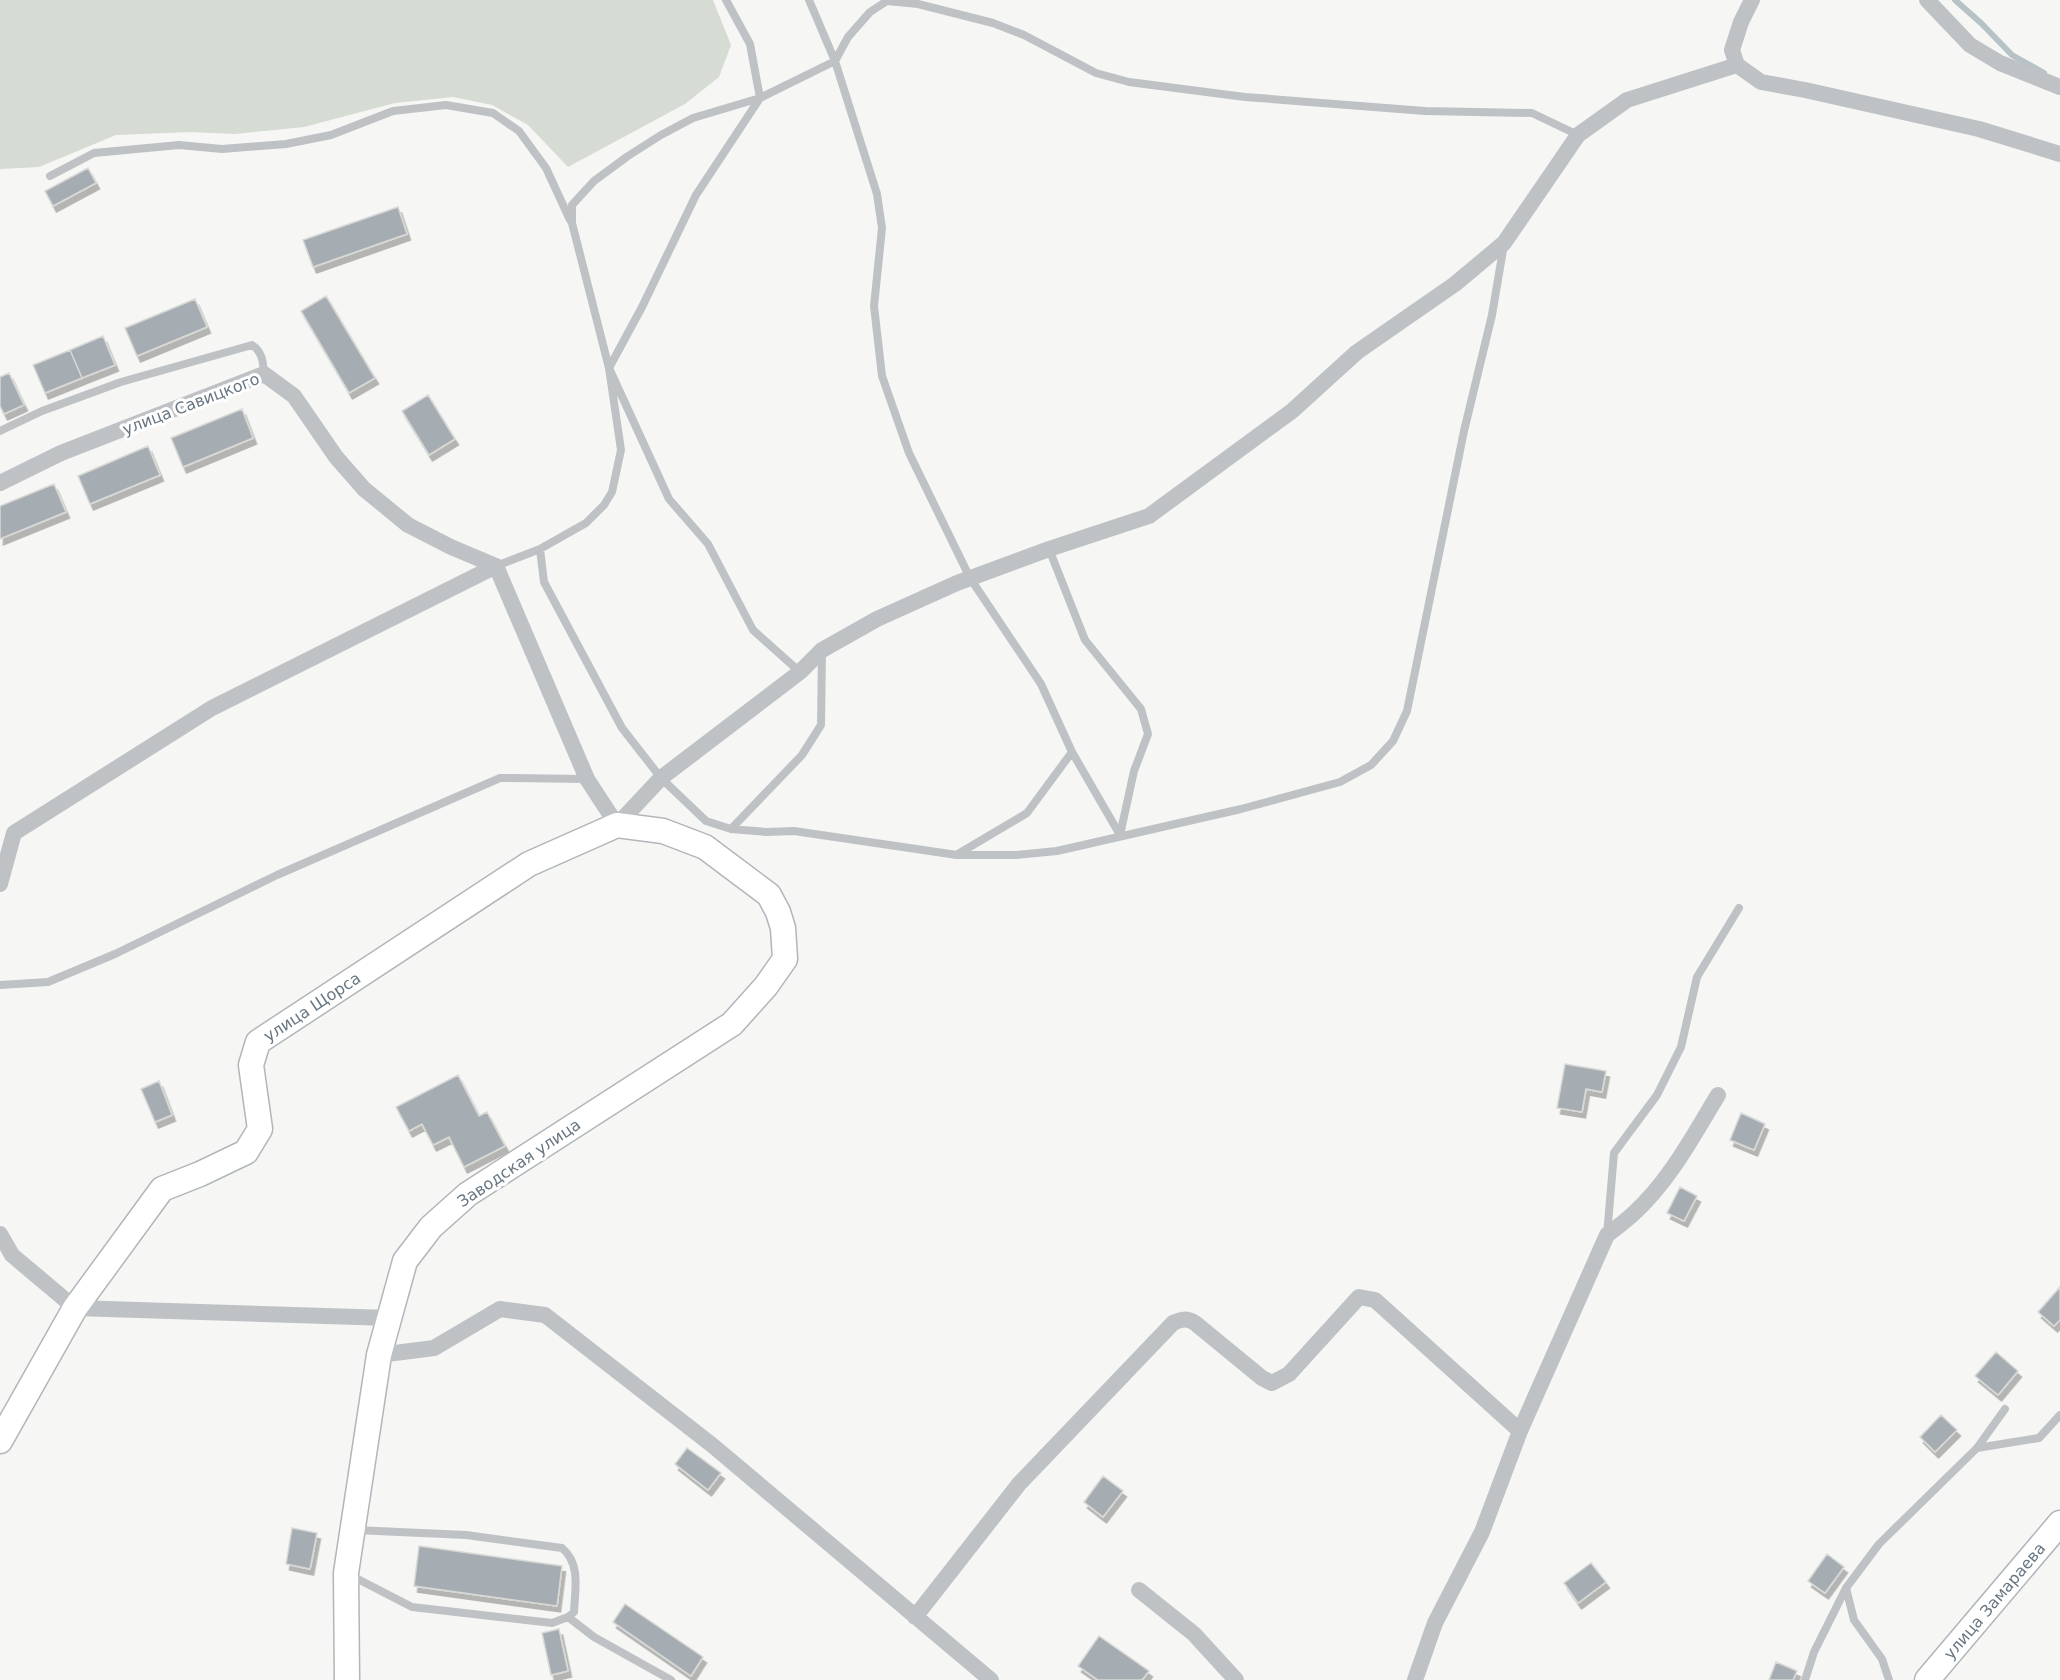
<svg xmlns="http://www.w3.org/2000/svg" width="2060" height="1680" font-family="'DejaVu Sans',sans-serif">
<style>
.green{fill:#d6dbd3}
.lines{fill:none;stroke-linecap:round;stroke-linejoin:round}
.stream{stroke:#b7c2c6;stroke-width:6}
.building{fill:#a6adb2;stroke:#d8d8d6;stroke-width:1.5;filter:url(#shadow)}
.secondary-casing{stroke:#b0b6ba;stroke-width:27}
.lane{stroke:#bec2c5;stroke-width:8}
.street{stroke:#bec2c5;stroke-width:16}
.secondary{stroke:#fff;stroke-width:24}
.labels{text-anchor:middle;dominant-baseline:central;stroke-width:6;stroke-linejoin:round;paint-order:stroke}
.street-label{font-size:16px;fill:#687782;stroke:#fff}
</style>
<defs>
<filter id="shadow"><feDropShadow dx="3.5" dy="6" stdDeviation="0" flood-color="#0004"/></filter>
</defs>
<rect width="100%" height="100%" fill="#f6f6f4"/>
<path class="green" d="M0,0H713L731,45L719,77L685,104L568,167L528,125L492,105L453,97L395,103L304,127L235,134L191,132L116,135L39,167L0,169Z"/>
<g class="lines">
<path class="stream" d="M1955,0L1981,23L2012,55L2044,73"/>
</g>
<path class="building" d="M88,168L96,183L53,206L45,191Z
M398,207L407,234L313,267L303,240Z
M326,296L375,378L349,393L301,311Z
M195,299L207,327L137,356L125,328Z
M103,336L115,365L82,378L70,350Z
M70,350L82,378L45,393L33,365Z
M9,373L24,405L4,414L0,406V377Z
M428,395L455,439L429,455L402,411Z
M242,409L253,438L183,467L171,438Z
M148,446L160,475L90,504L78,476Z
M54,484L66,512L0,539V506Z
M1565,1064L1606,1071L1602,1092L1586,1089L1582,1112L1557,1108Z
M458,1075L479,1116L487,1112L505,1146L464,1167L449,1137L433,1145L422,1124L409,1131L396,1107Z
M159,1081L172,1115L155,1122L141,1089Z
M1741,1113L1765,1124L1754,1150L1730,1140Z
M1680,1187L1697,1196L1684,1221L1667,1213Z
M2060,1287V1320L2054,1326L2038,1312Z
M1996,1352L2018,1371L1998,1395L1975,1376Z
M1941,1415L1957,1430L1935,1452L1920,1437Z
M687,1448L721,1473L708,1490L675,1464Z
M1103,1476L1123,1491L1103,1517L1084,1502Z
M292,1528L317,1533L310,1569L286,1564Z
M419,1546L562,1566L557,1606L414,1586Z
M1827,1554L1844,1567L1825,1593L1808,1581Z
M1591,1563L1606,1582L1578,1603L1564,1583Z
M625,1604L703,1657L691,1676L613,1622Z
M559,1629L568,1671L551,1675L542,1633Z
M1099,1636L1149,1671L1142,1680H1098L1078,1666Z
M1776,1662L1797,1671L1793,1680H1769Z"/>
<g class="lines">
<g class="secondary-casing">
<g id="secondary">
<path id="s1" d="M0,1441L75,1308L162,1189L200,1174L246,1152L260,1129L251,1065L258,1042L529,864L617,825L663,831L705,847L769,895L778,912L783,928L785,959L766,986L732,1024L468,1194L431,1227L405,1261L379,1355L346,1573L347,1680"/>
<path id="s2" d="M1927,1680L2060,1523"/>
</g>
</g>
<path class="lane" d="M726,0L750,44L760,98L696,195L642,307L609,368L669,499L708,544L753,630L800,672
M809,0L835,61L877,194L882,228L874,306L882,376L909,453L970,578L1041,684L1072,752L1120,835
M50,176L94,153L179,145L222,149L286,144L331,135L393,111L446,105L493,113L519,131L546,168L570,220
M0,431L42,411L121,382L252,345C263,352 263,363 264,374
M540,549L544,582L622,728L661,778L706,821L731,829L766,832L794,831L957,855H1015L1057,851L1241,809L1340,782L1371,765L1393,741L1407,711L1464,431L1492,315L1504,244
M1049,549L1085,640L1141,709L1148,734L1134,771L1120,835
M496,566L540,549L586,523L604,505L612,492L621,450L609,368L572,223V205L594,181L628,156L661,135L693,118L760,98L835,61L848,37L870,12L887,1L918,4L993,23L1024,35L1096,73L1129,82L1245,97L1425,111L1532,113L1578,135
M731,829L802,755L821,725L822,651
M958,854L1027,813L1072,752
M0,985L48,982L115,954L277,875L500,778L587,779
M1607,1235L1614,1153L1657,1095L1681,1047L1697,977L1739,908
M1977,1448L2039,1438L2060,1415
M348,1574L412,1607L552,1623L568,1617L574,1612C575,1589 581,1564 562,1548L466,1535L355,1530
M568,1617L594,1637L671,1680
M1805,1680L1814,1652L1846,1588
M1889,1680L1882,1659L1854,1620L1846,1588L1879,1544L1977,1448L2005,1409"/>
<path class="street" d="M1752,0L1741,22L1732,50L1737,65L1761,82L1805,90L1979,129L2060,154
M1927,0L1970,45L2000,63L2060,87
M0,483L61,453L264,374L294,396L336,457L364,489L408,525L451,547L496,566
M496,566L587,779L617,825L661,778L800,672L822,650L877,619L957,583L1049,549L1149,516L1292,411L1357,352L1455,284L1504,243L1578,135L1627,100L1737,65
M0,884L14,833L212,708L496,566
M0,1234L12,1255L75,1308L389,1318
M379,1355L434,1348L500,1309L545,1315L712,1445L991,1680
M1139,1590L1194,1634L1236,1680
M915,1617L1019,1484L1173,1323C1181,1319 1187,1318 1195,1323L1262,1378L1272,1383L1289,1374L1359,1297L1375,1300L1520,1431
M1415,1680L1435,1623L1482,1532L1520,1431L1607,1235C1615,1229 1624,1222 1632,1215C1669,1182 1693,1136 1718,1095"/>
<use href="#secondary" class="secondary"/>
</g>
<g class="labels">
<g class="street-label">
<text transform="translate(191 404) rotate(-21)">улица Савицкого</text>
<text stroke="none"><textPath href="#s1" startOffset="572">улица Щорса</textPath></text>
<text transform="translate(519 1163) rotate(-34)">Заводская улица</text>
<text stroke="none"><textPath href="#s2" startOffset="104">улица Замараева</textPath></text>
</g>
</g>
</svg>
